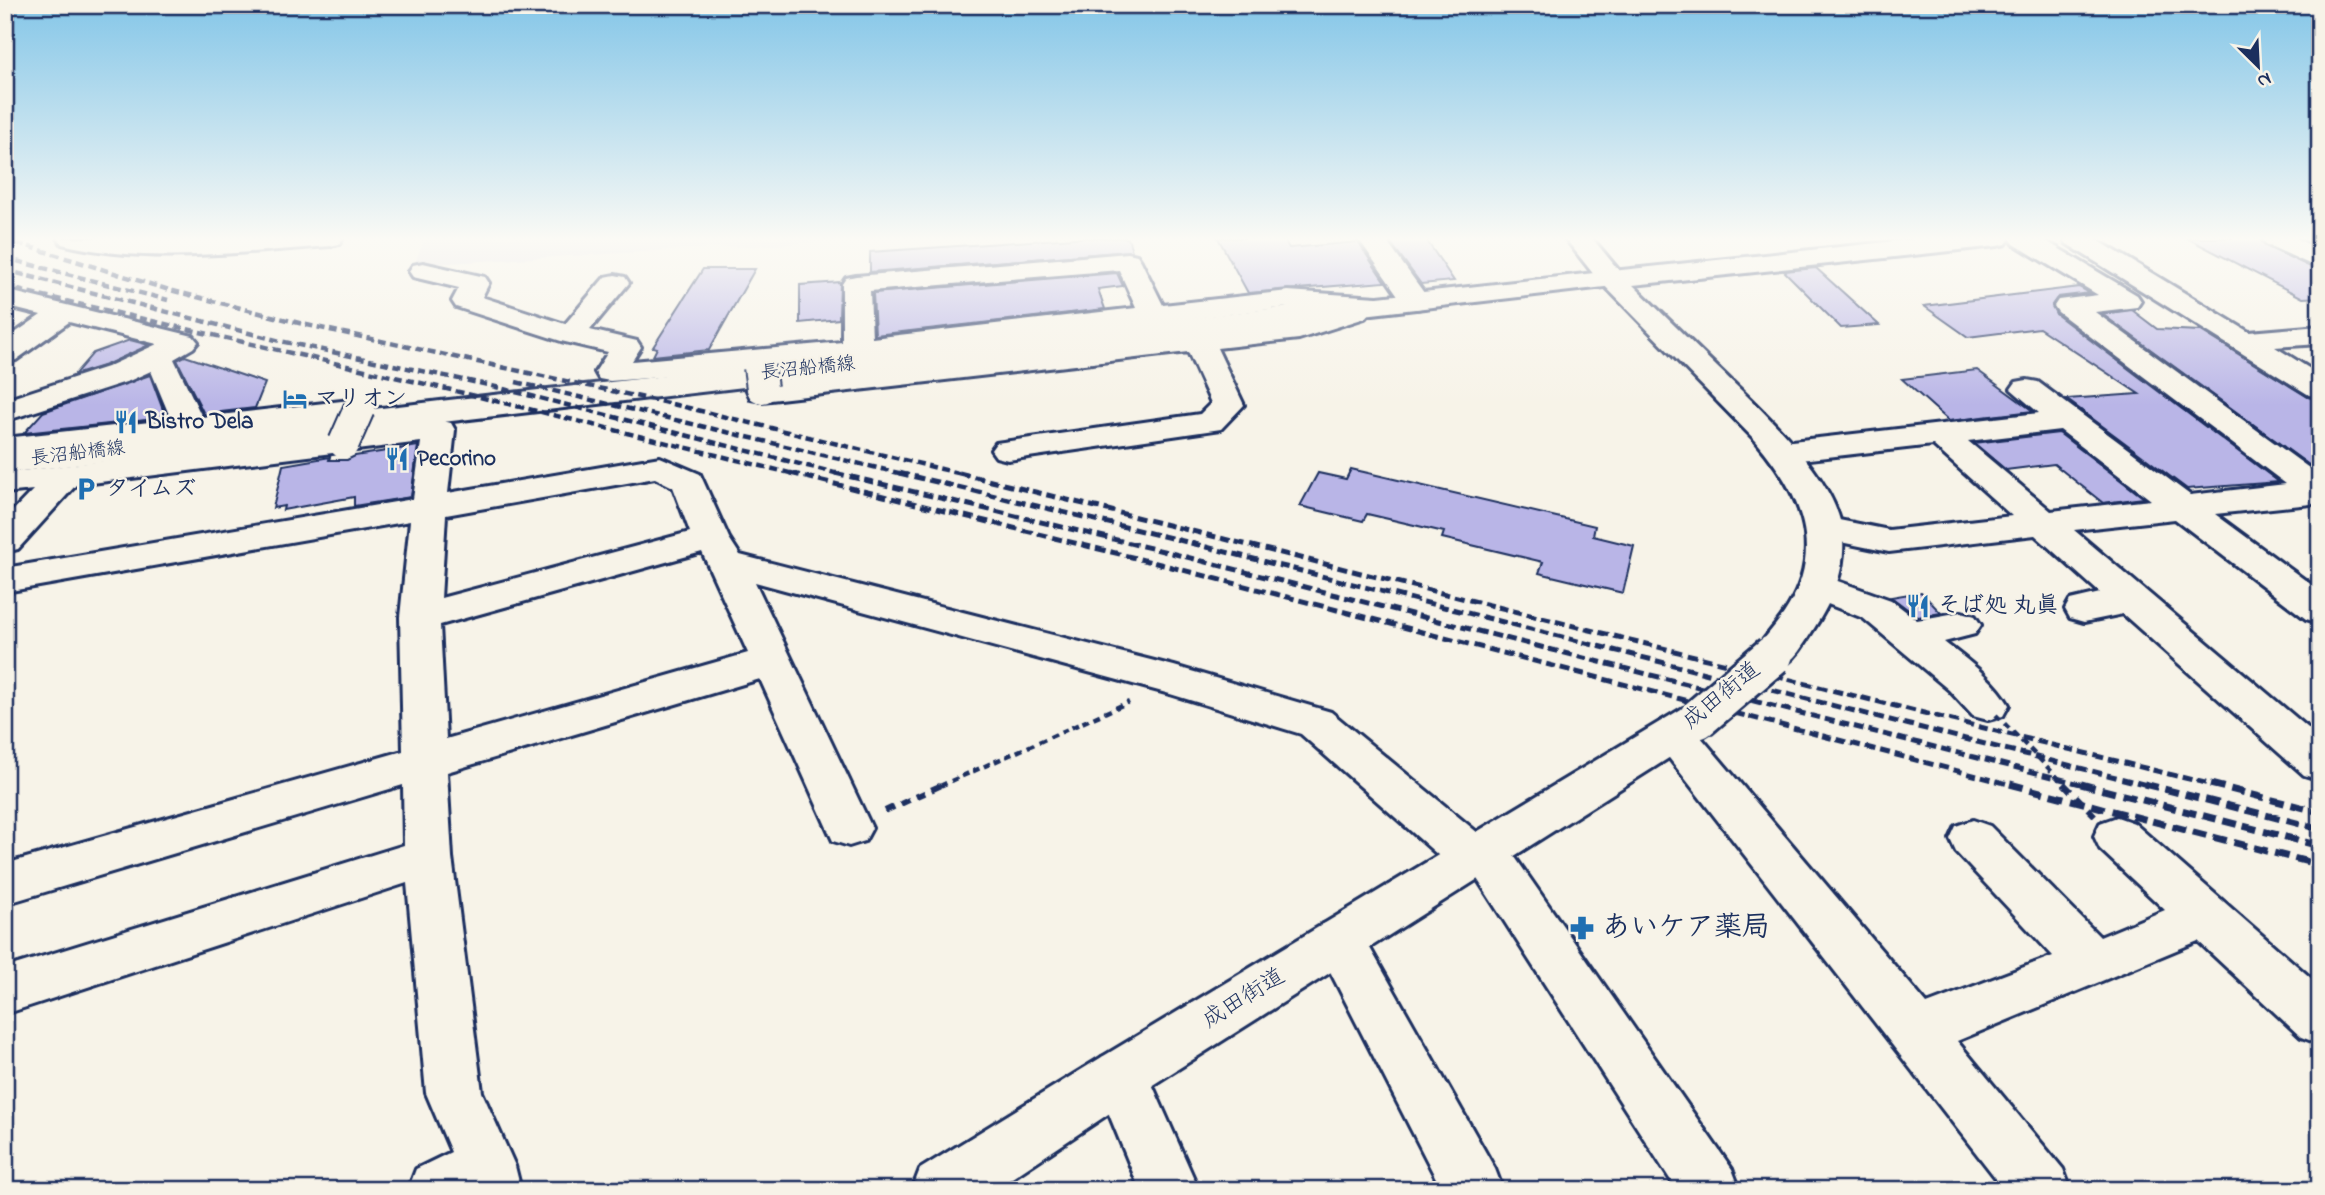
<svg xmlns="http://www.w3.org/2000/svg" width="2325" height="1195" font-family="'Indie Flower','Klee One',sans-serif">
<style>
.built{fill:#e4e0e8}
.building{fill:#b9b5e7;stroke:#1b2f5e;stroke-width:2}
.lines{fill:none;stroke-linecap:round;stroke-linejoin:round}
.minor-casing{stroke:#1b2f5e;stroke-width:6}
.major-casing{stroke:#1b2f5e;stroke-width:6}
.highway-casing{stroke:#1b2f5e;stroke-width:6}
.path-far1{stroke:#1b2f5e;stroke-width:4.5;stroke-dasharray:7 5;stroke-linecap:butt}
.path{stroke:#1b2f5e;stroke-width:6;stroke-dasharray:10 7;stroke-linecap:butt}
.minor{fill:#f7f3e8;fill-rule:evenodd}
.major{fill:#f7f3e8;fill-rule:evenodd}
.highway{fill:#f7f3e8;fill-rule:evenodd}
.rail-far2{stroke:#1b2f5e;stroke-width:4.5;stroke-dasharray:8 4.5;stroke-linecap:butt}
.rail-far1{stroke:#1b2f5e;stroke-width:5;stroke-dasharray:10 5;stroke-linecap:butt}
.rail{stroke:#1b2f5e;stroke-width:7;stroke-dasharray:14 7;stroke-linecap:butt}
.minor-bridge-casing{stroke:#1b2f5e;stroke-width:34;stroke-linecap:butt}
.highway-bridge-casing{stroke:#1b2f5e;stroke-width:45;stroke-linecap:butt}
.path-bridge-far1{stroke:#1b2f5e;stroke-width:4.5;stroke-dasharray:7 5;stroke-linecap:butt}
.path-bridge{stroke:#1b2f5e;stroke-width:6;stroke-dasharray:10 7;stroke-linecap:butt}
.minor-bridge{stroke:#f7f3e8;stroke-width:30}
.highway-bridge{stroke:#f7f3e8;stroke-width:39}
.labels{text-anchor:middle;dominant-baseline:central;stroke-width:5;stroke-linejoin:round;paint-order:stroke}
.far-street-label{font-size:19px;fill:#1b2f5e;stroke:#f7f3e8}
.poi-label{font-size:23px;font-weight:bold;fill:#1b2f5e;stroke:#f7f3e8;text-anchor:start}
.street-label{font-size:23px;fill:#1b2f5e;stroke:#f7f3e8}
.near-poi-label{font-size:28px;font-weight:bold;fill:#1b2f5e;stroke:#f7f3e8;text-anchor:start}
</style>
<rect width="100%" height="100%" fill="#f7f3e8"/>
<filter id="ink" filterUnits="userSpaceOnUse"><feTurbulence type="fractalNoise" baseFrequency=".0143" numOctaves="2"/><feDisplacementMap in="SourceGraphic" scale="14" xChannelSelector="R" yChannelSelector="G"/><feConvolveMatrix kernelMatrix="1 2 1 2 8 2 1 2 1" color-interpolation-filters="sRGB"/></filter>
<g filter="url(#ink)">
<path class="built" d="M425,238H888L414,265Z"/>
<path class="building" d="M1074,238H1128L1132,251L870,272V252Z
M1218,238H1283L1289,248L1358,242L1385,282L1248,293Z
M1425,238L1454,281L1421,284L1388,239Z
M2187,238H2259L2265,246L2320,271V297L2303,298Z
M1816,268L1879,325L1841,328L1784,271Z
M703,269H755L709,350L653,356L657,348L653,347Z
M1117,273L1123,286L1098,289L1105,309L875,335L873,293Z
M840,282L839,319L800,323V285Z
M2079,287L2090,293L2058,297L2052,305L2056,314L2279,482L2187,489L2066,399L2139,394L2039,328L1968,337L1924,306Z
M2132,310L2157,329L2201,331L2308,397L2320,400V473L2102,314Z
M130,340L149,345L106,365L74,375L93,353Z
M185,356L265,383L255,408L204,414L177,360Z
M1977,370L2033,411L1949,421L1902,379Z
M150,375L166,418L24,433L43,412Z
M2059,433L2144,498L2103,503L2054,464L2006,470L1974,443Z
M418,446L411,497L354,506V497L283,510L284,506L273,508L283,465L330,457L329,460H347L355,456Z
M1351,469L1595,526L1593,536L1634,546L1623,593L1539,573L1543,562L1442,538L1444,532L1367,514L1363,521L1300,506L1318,473L1346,479Z
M1921,592L1941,613L1918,617L1891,597Z"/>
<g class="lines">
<g class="minor-casing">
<path id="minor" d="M58,238H343L339,244L330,246C242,252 148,265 62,244Z
M1358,238H1384L1430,301L1426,307L1416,309L1406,307Z
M1565,238H1592L1626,279L1622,285L1612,287L1602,285Z
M2010,238H2041L2137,295L2141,301L2137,307L2095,312L2320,476V503L2215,514L2320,591V623L2306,619L2175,519L2074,530L2320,738V780L2304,775L2123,614L2084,622L2070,618L2065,609L2070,600L2100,593L2035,535L1889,552L1811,536L1806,528L1811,520L1824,517L1889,530L2012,516L1933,445L1783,462L1771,459L1766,452L1771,445L1783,442L2039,413L2011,389L2016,382L2027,380L2038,382L2190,495L2286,484L2058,312L2054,306L2058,300L2098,295L2014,244ZM2060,430L2151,500L2051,511L1968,441Z
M2063,238H2094L2249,332L2320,326V344L2275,347L2320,375V397L2309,395L2067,244Z
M2262,238H2295L2320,250V269L2266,244Z
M1128,253L1137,255L1141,261L1163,305L1288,291L1377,297L1387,299L1391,305L1387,311L1369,313L1365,318L1299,339L1217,348L1244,405L1221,429L1008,460L996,457L991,450L996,443L1200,414L1211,403L1188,352L762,401L751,399L746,388L751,381L762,379L773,381L1295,322L1331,310L1288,307L761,369L610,381L599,379L595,372L608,352L561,341L456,307L452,301L459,288L413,277L409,271L413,265L423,263L485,277L489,283L482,297L565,324L605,277L615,275L625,277L629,283L590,330L637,341L641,347L632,361L842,342V284L846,278L856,276ZM1119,270L1136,308L872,338L870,291Z
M5,290L193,336L198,342L193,348L174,359L202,417L359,399L370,402L375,409L370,416L359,419L5,458V438L168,420L170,417L151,371L129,381L5,421V400L107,367L157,344L69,322L16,360L5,363V340L41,315L5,306Z
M439,420L451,423L455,430L448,493L660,457L700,474L729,538L740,555L1174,666L1331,712L1478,833L1484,831L1501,837L1732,1169L1740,1190H1677L1474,874L1455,870L1301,734L1170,694L755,582L872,828L865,841L849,846L833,841L760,679L447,772L452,857L482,1092L515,1166L521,1190H408L416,1169L451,1152L426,1093L407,883L5,1014V968L404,845L403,785L5,904V864L403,751L400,617L410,521L5,592V568L413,499L421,442L76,485L18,549L5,552V519L33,490L5,493V473ZM655,478L673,487L690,532L441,598L446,515ZM702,552L748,653L446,739L440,625Z
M1818,574L1891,600L1917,620L1961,612L1975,616L1981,625L1975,634L1944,642C1967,660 1994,679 2009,705L2003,716L1988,720L1973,716L1949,690L1863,618L1805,595L1799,586L1805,577Z
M1674,718L1689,723L1927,1004L2053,956L1956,852L1950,839L1956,826L1973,820L1990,826L2100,937L2165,910L2100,849L2094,836L2100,823L2117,817L2134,823L2320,986V1044L2301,1037L2198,941L1957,1041L2063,1169L2071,1190H2005L1659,745L1652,734L1659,723Z
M1339,918L1357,925L1495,1169L1503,1190H1442L1314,940L1321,925Z
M1121,1049L1140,1057L1199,1190H1140L1093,1075L1102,1057Z"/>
</g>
<g class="major-casing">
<path id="major" d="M1612,271L1622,273L1626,279L1622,285L5,473V453L440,401Z"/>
</g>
<g class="highway-casing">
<path id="highway" d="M1925,238H2010L2006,244L1997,246L1633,285C1661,312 1689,340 1717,367C1757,406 1832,472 1842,529C1848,568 1832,602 1811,633C1796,656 1788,673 1759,665L1753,655C1763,638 1778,624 1788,607C1826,545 1798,491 1756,441L1598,279L1602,273L1612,271Z
M1698,703L1713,708L1719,719L1713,730L1140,1093L994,1190H912L920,1169L1102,1057L1683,708Z"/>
</g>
<path class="path-far1" d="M940,786L1129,702"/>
<path class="path" d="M885,811L944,784"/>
<use href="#minor" class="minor"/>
<use href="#major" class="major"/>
<use href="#highway" class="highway"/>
<path class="rail-far2" d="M5,239L166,289L307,325L672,404L966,475
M5,258L168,300
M5,270L280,341L488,385L843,475
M5,287L447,389L798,475
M516,382L907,475"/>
<path class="rail-far1" d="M790,473L1156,563L2016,786
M835,473L1163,551L2088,786
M899,473L1171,538L2151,786
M959,473L2217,786"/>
<path class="rail" d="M2010,784L2320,865
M2081,784L2320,846
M2144,784L2320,829
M2210,784L2320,812"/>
<g class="minor-bridge-casing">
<path id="minor-bridge" d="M759,367L762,388
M344,443L359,409"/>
</g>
<g class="highway-bridge-casing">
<path id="highway-bridge" d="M1698,719L1773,655"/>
</g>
<path class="path-bridge-far1" d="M1996,715L2066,786"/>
<path class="path-bridge" d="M2064,784L2101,822"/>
<use href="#minor-bridge" class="minor-bridge"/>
<use href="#highway-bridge" class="highway-bridge"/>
</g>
</g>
<linearGradient id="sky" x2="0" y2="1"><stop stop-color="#84c6e8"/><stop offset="0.59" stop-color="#fbfaf5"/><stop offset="1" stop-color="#fbfaf5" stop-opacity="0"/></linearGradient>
<rect width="2325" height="405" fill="url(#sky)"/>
<defs>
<g id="hotel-bare" transform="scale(1.89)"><path d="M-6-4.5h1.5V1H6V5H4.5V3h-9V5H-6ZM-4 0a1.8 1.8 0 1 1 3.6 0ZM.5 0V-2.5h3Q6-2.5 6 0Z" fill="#1f6fb2" stroke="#f7f3e8" stroke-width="2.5" paint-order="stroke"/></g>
<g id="restaurant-bare" transform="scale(1.89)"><path d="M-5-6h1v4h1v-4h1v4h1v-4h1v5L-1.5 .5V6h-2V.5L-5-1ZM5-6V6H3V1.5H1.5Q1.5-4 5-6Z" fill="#1f6fb2" stroke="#f7f3e8" stroke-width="2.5" paint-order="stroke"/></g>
<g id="parking-bare" transform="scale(1.89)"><path d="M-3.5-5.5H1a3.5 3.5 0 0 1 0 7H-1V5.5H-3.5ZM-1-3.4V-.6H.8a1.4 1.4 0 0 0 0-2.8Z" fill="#1f6fb2" stroke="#f7f3e8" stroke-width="2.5" paint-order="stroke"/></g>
<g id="pharmacy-bare" transform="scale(1.89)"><path d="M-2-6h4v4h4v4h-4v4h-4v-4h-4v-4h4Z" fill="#1f6fb2" stroke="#f7f3e8" stroke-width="2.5" paint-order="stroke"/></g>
</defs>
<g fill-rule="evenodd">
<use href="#hotel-bare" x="295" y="399"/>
<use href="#restaurant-bare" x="126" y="422"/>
<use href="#restaurant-bare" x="397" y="459"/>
<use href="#parking-bare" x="86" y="489"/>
<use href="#restaurant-bare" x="1918" y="606"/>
<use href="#pharmacy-bare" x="1582" y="928"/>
</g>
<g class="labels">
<g class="far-street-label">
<text transform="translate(808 369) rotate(-6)">長沼船橋線</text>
<text transform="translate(78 454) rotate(-7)">長沼船橋線</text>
</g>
<g class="poi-label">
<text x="315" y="399">マリオン</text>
<text x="146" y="422">Bistro Dela</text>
<text x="417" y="459">Pecorino</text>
<text x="106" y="489">タイムズ</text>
<text x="1938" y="606">そば処 丸眞</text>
</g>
<g class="street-label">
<text transform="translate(1722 696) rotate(-39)">成田街道</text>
<text transform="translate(1244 999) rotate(-32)">成田街道</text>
</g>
<g class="near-poi-label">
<text x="1602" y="928">あいケア薬局</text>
</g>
</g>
<rect width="2325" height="1195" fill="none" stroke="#f7f3e8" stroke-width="28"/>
<rect x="14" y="14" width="2297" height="1167" fill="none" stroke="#1b2f5e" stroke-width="2.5" filter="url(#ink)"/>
<g transform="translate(2258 66) rotate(156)" stroke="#f7f3e8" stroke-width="5" paint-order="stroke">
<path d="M0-5L12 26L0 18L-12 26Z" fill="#1b2f5e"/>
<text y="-10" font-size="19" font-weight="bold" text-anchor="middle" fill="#1b2f5e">N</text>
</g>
</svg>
